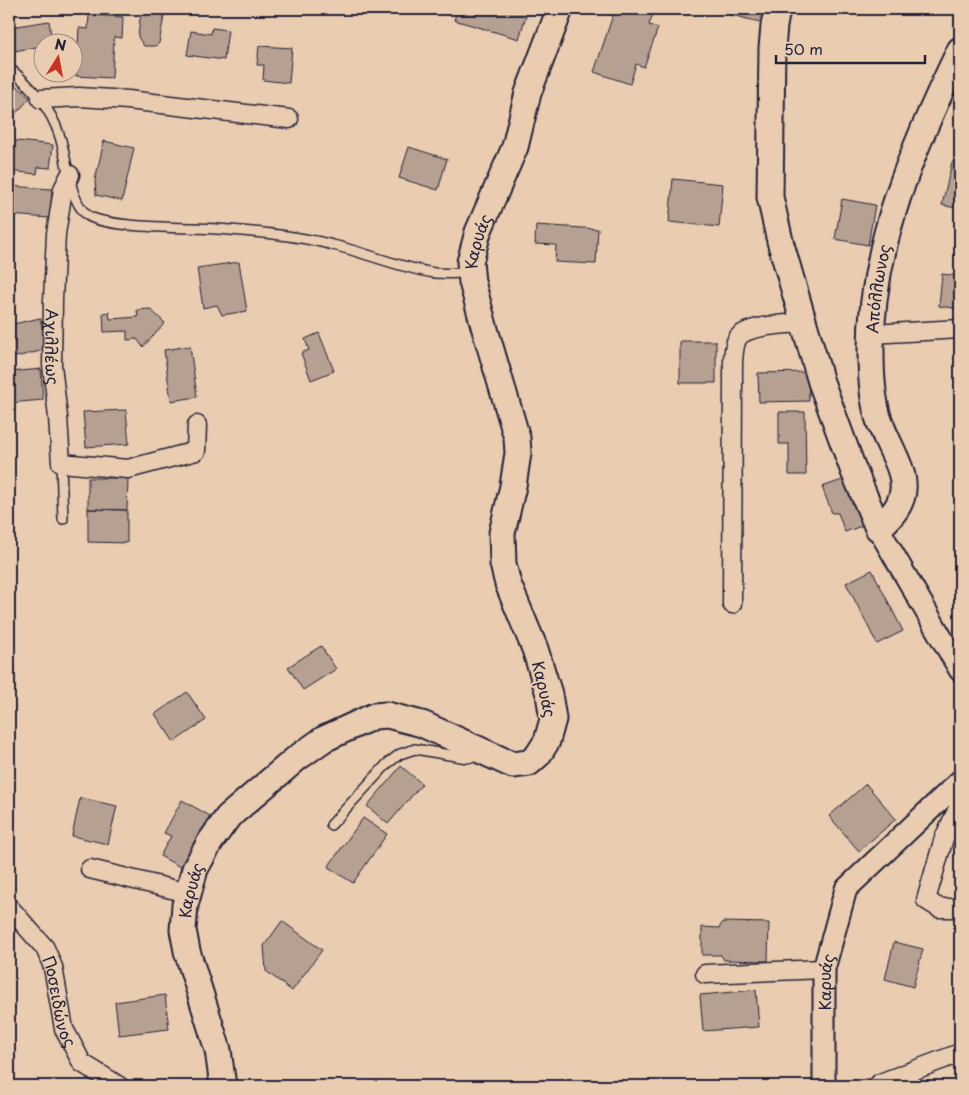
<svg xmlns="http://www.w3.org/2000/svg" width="969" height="1095" font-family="'Playpen Sans',sans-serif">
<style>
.building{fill:#b6a091;stroke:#22223b}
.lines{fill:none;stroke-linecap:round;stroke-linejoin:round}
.service-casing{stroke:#22223b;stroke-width:12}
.minor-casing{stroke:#22223b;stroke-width:21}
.tertiary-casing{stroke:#22223b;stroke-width:25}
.secondary-casing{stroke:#22223b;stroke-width:29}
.service{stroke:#eacdb1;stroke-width:9}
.minor{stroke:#eacdb1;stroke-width:18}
.tertiary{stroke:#eacdb1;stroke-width:21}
.secondary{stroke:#eacdb1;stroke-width:25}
.labels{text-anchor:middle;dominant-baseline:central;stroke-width:4;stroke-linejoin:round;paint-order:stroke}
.street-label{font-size:16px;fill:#22223b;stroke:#eacdb1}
</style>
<rect width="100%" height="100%" fill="#eacdb1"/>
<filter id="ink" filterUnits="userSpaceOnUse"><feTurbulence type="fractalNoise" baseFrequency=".02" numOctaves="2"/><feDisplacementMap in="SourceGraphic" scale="10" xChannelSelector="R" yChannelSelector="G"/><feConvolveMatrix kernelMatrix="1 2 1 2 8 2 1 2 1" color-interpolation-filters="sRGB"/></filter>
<g filter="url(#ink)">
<path class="building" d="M145,9L165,11L159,43L156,46H144L138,37L140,19Z
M458,9H528L519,39L454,20Z
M615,9H646L654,11L649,25L658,28L644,67L636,64L630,84L594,72Z
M720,9H768L764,23L719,12Z
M89,15L123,17L122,38L114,37L112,78L76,76L79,28L88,29Z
M49,21L52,42H42V46L14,51L11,27Z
M212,28L228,30L224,60L187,55L191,31L211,34Z
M259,46L292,48L289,83L263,80L264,65H257Z
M9,79L30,98L9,121Z
M9,140L53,145L50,168L38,167L37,174L9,171Z
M104,141L134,148L122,201L96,195L95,180Z
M409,147L447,159L438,190L399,178Z
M952,162L960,164V209L942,205Z
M673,179L723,184L719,227L669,222Z
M9,186L52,189L50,218L9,215Z
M842,199L875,205L868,245L835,239Z
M536,225L598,229L596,264L555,262L556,245L535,244Z
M239,262L247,311L222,315L217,305L203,308L197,268Z
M942,274L960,276V309L939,306Z
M150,309L165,323L143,347L137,339L127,340V331L104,332L103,313L109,312L110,319L138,317L137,310Z
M40,318L48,349L12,358L9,344V325Z
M319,333L334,371L311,380L301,353L309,350L305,339Z
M680,341H716V383H680Z
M190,346L197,397L171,401L164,350Z
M41,369L43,400L9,403V372Z
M808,372L809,401L759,402L758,373Z
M126,410L129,444L86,447L83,412Z
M779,412H805L806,475H789V444H779Z
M88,478H128L127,510L88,509Z
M848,478L864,525L845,532L838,513H832L822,487Z
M88,509L127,510V543L88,542Z
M872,570L903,631L877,644L846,583Z
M321,646L336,669L303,690L288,667Z
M187,692L206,720L174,742L155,714Z
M401,766L422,784L388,824L367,806Z
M866,784L896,819L859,851L829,816Z
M80,798L117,806L108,844L72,836Z
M182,800L210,816L182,868L160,856L171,836L164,833Z
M363,818L387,834L353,883L328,867Z
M282,921L322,950L292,991L266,971L264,946Z
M723,922L769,923L768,961L724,960L721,955H702V927L719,928Z
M894,942L923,949L913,987L885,979Z
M756,990L759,1027L703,1031L700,995Z
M165,995L169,1029L119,1035L115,1002Z"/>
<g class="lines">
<g class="service-casing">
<path id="service" d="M9,68C32,87 51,108 60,137C67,158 69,199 86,214C102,229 191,227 217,229C256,232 295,235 333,245C367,253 400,268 435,273C446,274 458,273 469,273
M61,463L63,519
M331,825L387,764L400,754L415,749L467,758L476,756"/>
</g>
<g class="minor-casing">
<g id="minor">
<path d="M41,99L79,97L128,100L289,119"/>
<path id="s1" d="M70,175L63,189L56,234L53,300L52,365L58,417L61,463L128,469L196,451L197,425"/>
<path d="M871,334L960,329"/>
<path d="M732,604L733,378C733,366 732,351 737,339C745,325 789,324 804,323"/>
<path d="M960,804L944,838L926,900L939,908H960"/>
<path d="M90,869L188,893"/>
<path id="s2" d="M9,907L45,948L53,967L64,1029L82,1063L119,1086"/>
<path d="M705,974L824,969"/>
<path d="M877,1086L880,1083L960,1053"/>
</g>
</g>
<g class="tertiary-casing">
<g id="tertiary">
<path d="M878,528L960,670"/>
<path id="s3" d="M824,1086V969L846,889L960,781"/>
</g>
</g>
<g class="secondary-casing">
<g id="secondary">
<path id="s4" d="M777,9L774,26L772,48L770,197L780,241L821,382L853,469L878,528C927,489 892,461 878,417C872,396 871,374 871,353C870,245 914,145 960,50"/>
<path id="s5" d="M223,1086L218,1050L187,951L183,930L185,905L195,869L210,842L228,817L297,758L324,739L374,716L387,715L422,724L513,765L529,763L538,755L547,741L553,719L549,694L535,649L508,584L503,564L502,533L513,486L518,453L517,438L484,326L472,282L470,262L478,232L515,147L528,93L560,9"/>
</g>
</g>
<use href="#service" class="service"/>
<use href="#minor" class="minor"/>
<use href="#tertiary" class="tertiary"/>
<use href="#secondary" class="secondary"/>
</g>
</g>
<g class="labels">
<g class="street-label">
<text stroke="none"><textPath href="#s5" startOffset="1176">Καρυάς</textPath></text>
<text stroke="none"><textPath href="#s4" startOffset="791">Απόλλωνος</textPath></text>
<text stroke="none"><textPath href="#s1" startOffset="174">Αχιλλέως</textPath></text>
<text transform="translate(545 689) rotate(77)">Καρυάς</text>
<text stroke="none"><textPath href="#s5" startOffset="202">Καρυάς</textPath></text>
<text stroke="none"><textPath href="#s3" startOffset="104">Καρυάς</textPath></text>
<text stroke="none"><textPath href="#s2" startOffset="110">Ποσειδώνος</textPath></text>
</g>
</g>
<rect width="969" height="1095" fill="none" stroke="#eacdb1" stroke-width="30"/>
<rect x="15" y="15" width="939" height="1065" fill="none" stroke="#22223b" stroke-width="2" filter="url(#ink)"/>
<g transform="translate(58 58) rotate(11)"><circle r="24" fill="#eacdb1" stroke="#9a8982"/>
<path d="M0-4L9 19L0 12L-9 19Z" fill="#c8321e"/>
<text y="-8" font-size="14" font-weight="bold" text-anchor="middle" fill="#22223b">N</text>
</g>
<path d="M776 55v8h149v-8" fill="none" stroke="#22223b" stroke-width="2.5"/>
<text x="784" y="55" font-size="15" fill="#22223b" stroke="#eacdb1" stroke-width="4" paint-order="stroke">50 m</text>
</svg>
